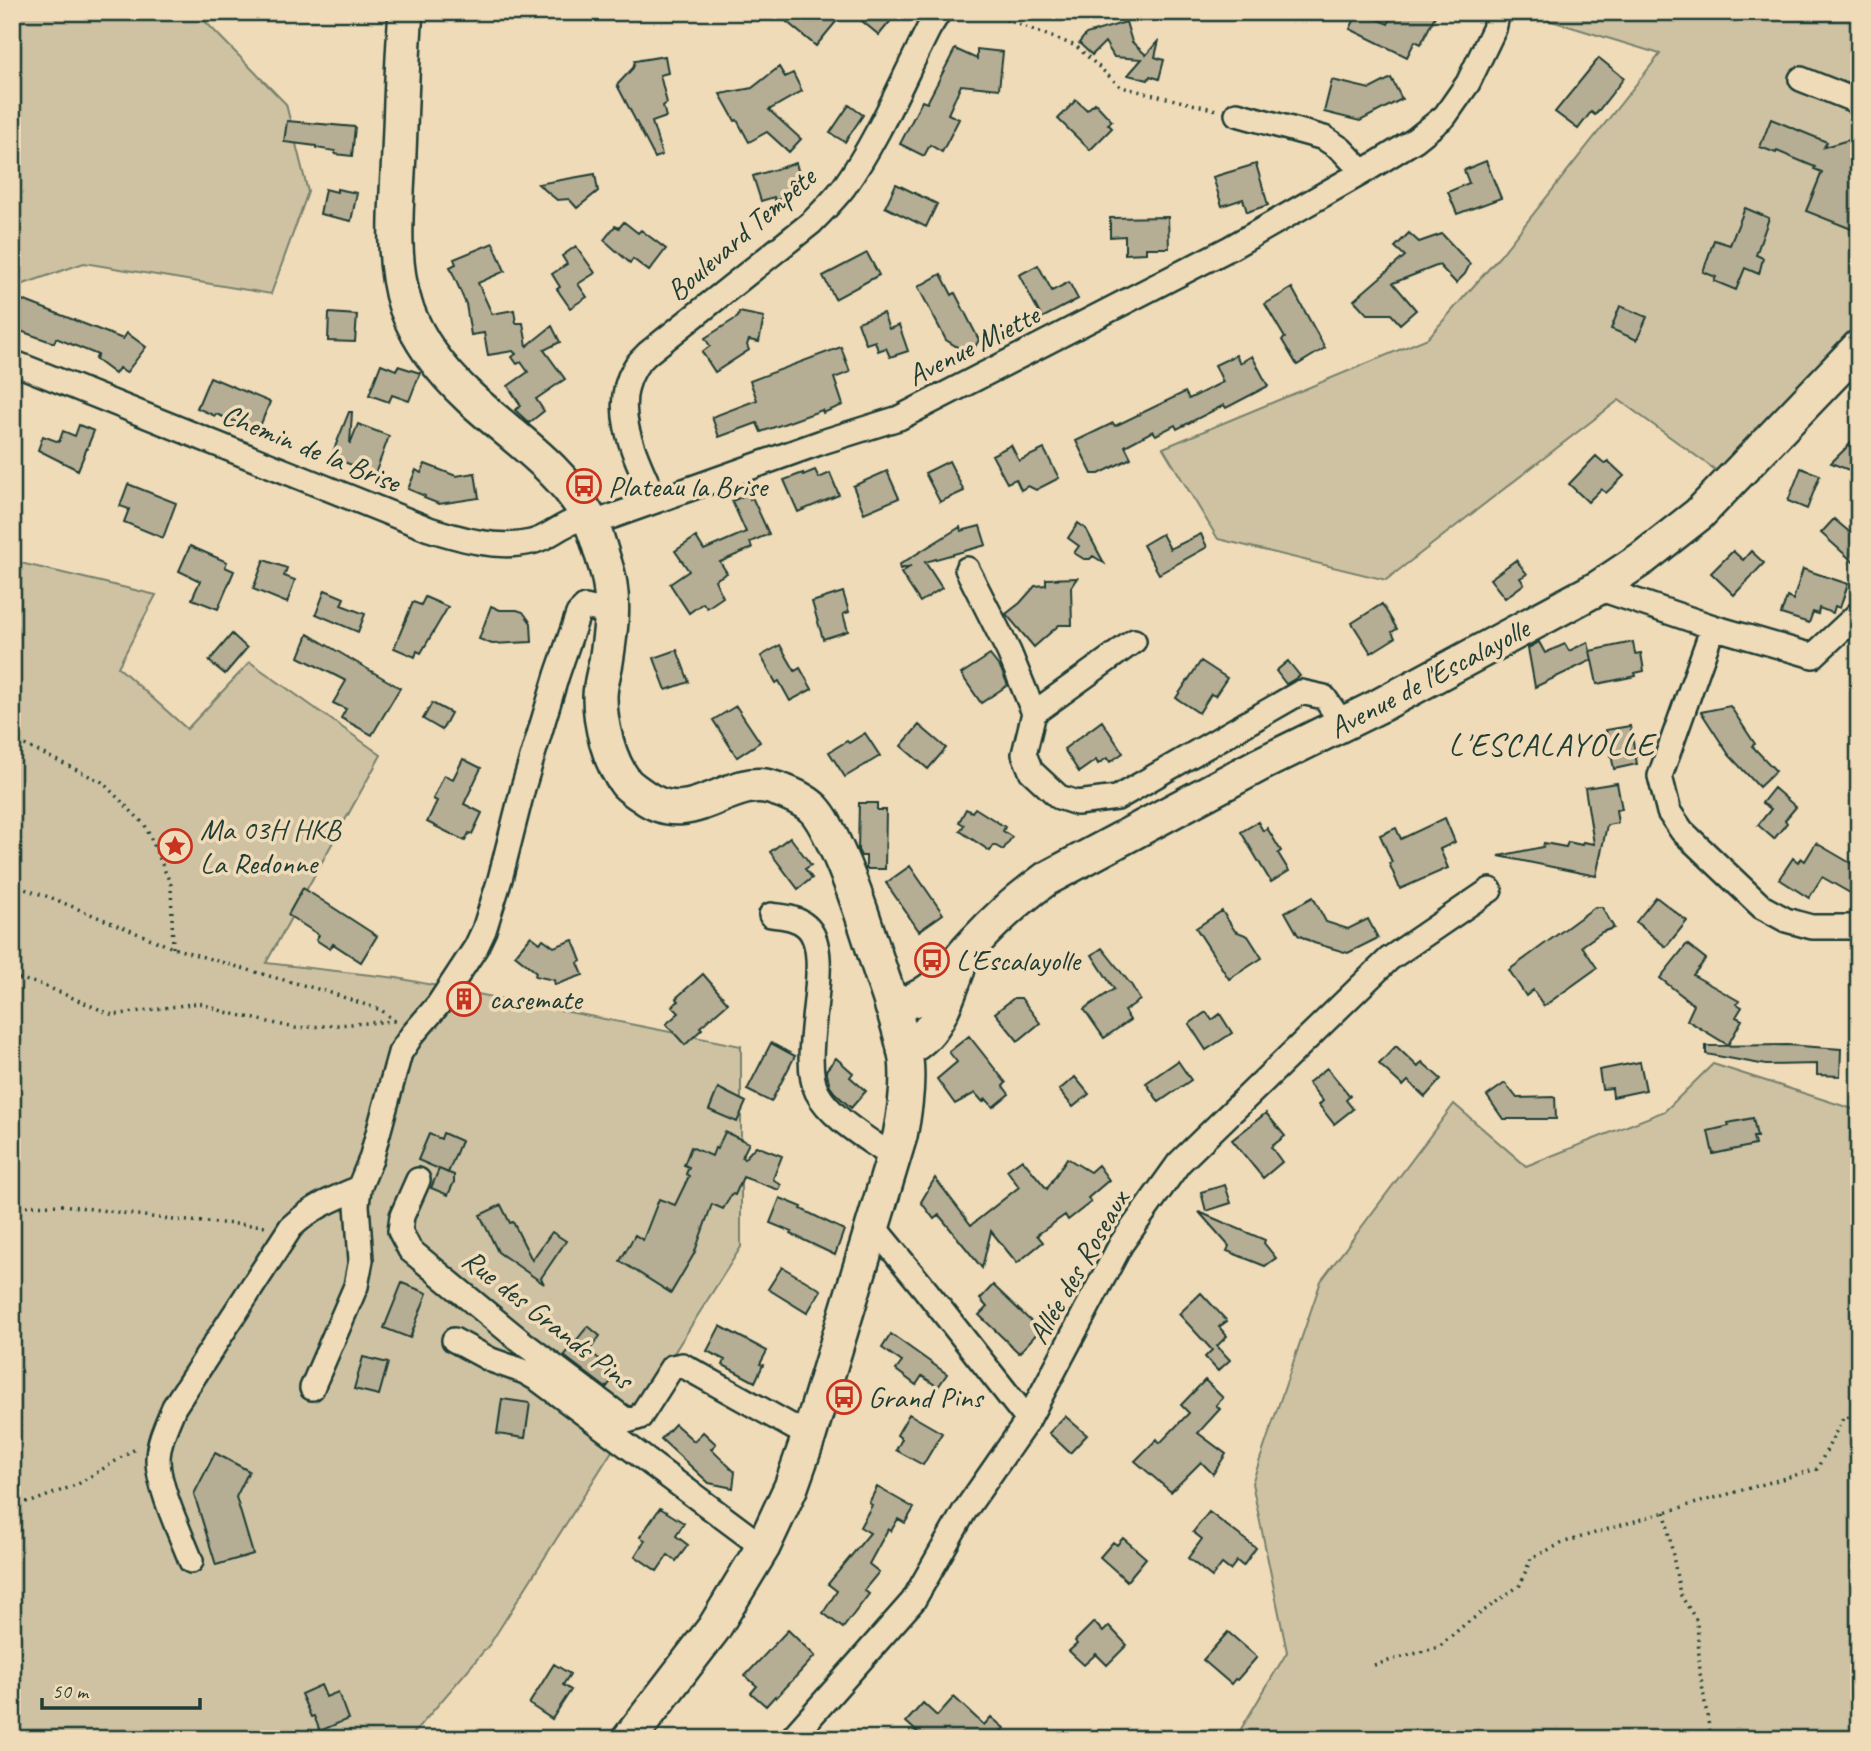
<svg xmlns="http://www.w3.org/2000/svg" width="1871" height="1751" font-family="Caveat,sans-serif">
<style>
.green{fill:#cec2a3;stroke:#76806c;stroke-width:2}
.building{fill:#b6ae94;stroke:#1f3d34;stroke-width:2}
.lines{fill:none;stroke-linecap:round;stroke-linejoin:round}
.street-casing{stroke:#1f3d34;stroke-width:28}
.secondary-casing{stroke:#1f3d34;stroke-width:38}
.path{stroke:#1f3d34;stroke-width:3.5;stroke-dasharray:2 5;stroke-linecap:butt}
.street{stroke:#f0dbb9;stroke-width:23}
.secondary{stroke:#f0dbb9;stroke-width:33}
.labels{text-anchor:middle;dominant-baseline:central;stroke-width:7;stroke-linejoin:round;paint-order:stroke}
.street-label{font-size:30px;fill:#1f3d34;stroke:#f0dbb9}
.poi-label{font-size:30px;fill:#1f3d34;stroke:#f0dbb9;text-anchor:start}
.neighbourhood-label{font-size:32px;letter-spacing:2px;fill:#1f3d34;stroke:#f0dbb9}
</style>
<rect width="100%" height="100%" fill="#f0dbb9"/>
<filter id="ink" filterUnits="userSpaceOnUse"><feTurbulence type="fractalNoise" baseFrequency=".0143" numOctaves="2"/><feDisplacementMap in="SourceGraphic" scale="14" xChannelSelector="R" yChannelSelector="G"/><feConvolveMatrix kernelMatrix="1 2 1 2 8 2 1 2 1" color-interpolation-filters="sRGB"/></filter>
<g filter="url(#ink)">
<path class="green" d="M12,12H196L286,104L308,192L271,294L84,263L12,288Z
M1522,12H1859V346L1721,474L1619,400L1386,580L1218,539L1163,448L1428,338L1500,256L1660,54Z
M12,561L156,595L118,667L187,729L250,662L381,755L266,963L397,978L741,1046V1247L490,1644L409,1739H12Z
M1713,1064L1859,1111V1739H1235L1287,1652L1252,1483L1321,1281L1454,1104L1526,1166L1665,1111Z"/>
<path class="building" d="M775,12H844L816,46Z
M851,12H898L879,35Z
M1358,12H1363L1388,24L1394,12H1437L1421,44L1415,41L1407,57L1350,29Z
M1126,22L1132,42L1146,55L1159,40L1155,57L1164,60L1159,79L1150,76L1148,80L1128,75L1142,59L1114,57L1105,42L1092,55L1079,43L1086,34Z
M955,49L977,59V49L1003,52L999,89L961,85L948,114L959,119L942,152L930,145L924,156L900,144L922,101L927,103Z
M665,56L668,73L660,75L667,103L663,106L666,117L652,122L662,155L655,158L617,85L633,68L635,61Z
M1599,58L1624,78L1595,115L1591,112L1578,129L1555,112Z
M779,67L785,77L793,73L802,91L769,110L801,139L789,152L767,132L749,142L737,120L735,121L720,94L752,88Z
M1391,78L1402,99L1360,121L1324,112L1332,80L1370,89Z
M1076,100L1087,110L1095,103L1112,121L1108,124L1112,128L1090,150L1058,119Z
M849,105L863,115L845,142L830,133Z
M1771,119L1827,142L1824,147L1859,137V232L1806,211L1822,172L1814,169L1815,167L1777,151L1776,153L1760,147Z
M287,121L355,127L352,156L335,154V151L316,148V146L284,142Z
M1486,161L1501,198L1457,214L1448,192L1469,183L1464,170Z
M796,163L801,181L776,202L774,197L761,201L753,176Z
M1256,164L1268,205L1247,212L1243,199L1222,206L1213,177Z
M595,174L598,191L577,208L569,199L557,200L538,184Z
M896,184L937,204L926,227L885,207Z
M325,189L337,192V189L357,193L351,221L320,214Z
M1745,208L1769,218L1756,255L1763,258L1759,274L1745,268L1736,290L1714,281L1716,277L1703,272L1714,240L1730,245Z
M1168,217L1169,248H1146V253L1125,254V236L1110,237V218Z
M624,222L638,233L641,230L666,249L649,271L633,259L630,263L604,240L615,226L619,228Z
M1409,233L1419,242L1442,234L1470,264L1465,274L1456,283L1439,265L1393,283L1416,310L1400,324L1391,314H1367L1354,300L1405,256L1395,247Z
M493,243L505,271L478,283L492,314L514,310L516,323H523L527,346L552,326L560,342L544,350L565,379L536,399L544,411L529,423L515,410L521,406L508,386L528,372L521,362L517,364L512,357L516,354L513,351L488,355L484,333L471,335L466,304L450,267L456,264L454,259Z
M576,246L595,273L578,284L587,297L570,308L557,289L560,287L552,274L567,264L562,256Z
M867,253L879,275L835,299L823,276Z
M1038,265L1052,291L1069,282L1078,299L1042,318L1019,275Z
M941,274L952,295L955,293L979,340L970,355L946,340L918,287Z
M1292,288L1325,348L1297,365L1282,340L1285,338L1265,304Z
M12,296L123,339L127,333L146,347L126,373L119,368L115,374L95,359L98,355L56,338L54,343L12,328Z
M1620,306L1647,317L1637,340L1611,329Z
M739,312L764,317L759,342L749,340L747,345L749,350L715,372L702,352L710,346L705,338L738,317Z
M329,313L357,315L355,342L328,341Z
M883,313L889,329L899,325L908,351L890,357L886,348L878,351L875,341L866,344L858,322Z
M841,347L850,372L834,378L843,405L823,413L822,410L761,432L757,423L719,437L712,417L757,400L750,381Z
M1236,355L1240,363L1252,356L1268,386L1226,408L1224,405L1177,429L1175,425L1156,435L1153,431L1125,446L1131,458L1099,474H1092L1076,441L1113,423L1115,426L1185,392L1189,399L1223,382L1215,365Z
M381,364L396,370L398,366L420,373L409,401L392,395L389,402L369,395Z
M210,377L270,402L258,431L216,414L215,416L197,408Z
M349,412H352L350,444L358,424L389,436L375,474L331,457Z
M79,425L94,431L78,470L38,450L43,436L59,442L63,431L75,436Z
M1859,435V474L1831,463Z
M1011,445L1019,461L1044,449L1059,478L1036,490L1028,486L1021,490L1016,479L1007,483L992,455Z
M1596,456L1605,464L1608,461L1624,476L1606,493L1601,489L1588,502L1569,484Z
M949,461L964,491L940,502L925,473Z
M425,464L456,476L475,473L479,498L439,504L424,498L425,496L408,489L416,470L421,473Z
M1801,468L1820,475L1807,509L1788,501Z
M815,470L819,478L830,473L839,495L798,512L784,480L803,473V475Z
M887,471L899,498L864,513L853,486Z
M128,484L176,503L163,538L124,522L129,509L120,506Z
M748,494L750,499L752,497L769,534L750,542L752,548L720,562L727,573L715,580L723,597L707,608L703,603L689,613L670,584L689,571L675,551L696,537L704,550L746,532L732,501Z
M1834,519L1859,540V567L1821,533Z
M1078,523L1086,529L1104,563L1093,556L1090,559H1084L1074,553L1079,546L1068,538Z
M980,526L986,545L925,562L942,588L920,602L901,573L911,566L900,569L899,565L960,527L961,531Z
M1162,534L1170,549L1201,534L1207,547L1159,574L1143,545Z
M190,546L227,562L225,567L234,571L218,609L192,599L200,581L179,571Z
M1733,551L1743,560L1751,551L1764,563L1734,595L1711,573Z
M264,560L287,568L284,576L295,580L287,603L253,589Z
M1516,560L1527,574L1520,578L1524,584L1505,598L1490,579Z
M1803,569L1848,584L1840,608L1835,606L1833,613L1819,608L1818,614L1813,612L1809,623L1781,614L1787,597L1793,600Z
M1077,578L1071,587L1072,625H1059L1034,647L1006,614L1020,603L1035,586L1046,585V579Z
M325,590L344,598L341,605L365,614L358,632L316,614Z
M843,592L849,612L843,614L848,631L823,639L812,602Z
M425,597L448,607L421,653L417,651L415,657L394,648L413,602L421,605Z
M1382,604L1397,629L1392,632L1395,638L1371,653L1352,623Z
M491,606L500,610H517L523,612L531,623L532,642L492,644L479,639Z
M232,634L247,648L225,674L209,661Z
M308,634L400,688L372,735L341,718L346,709L333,703L346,681L299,657Z
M1539,642L1545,653L1565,644L1569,651L1588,642L1592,660L1535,687L1528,648Z
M1633,642L1635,654L1641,653L1644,671L1635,673L1636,676L1597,684L1590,651Z
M780,645L795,671L800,668L812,689L790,701L779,681L776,683L761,656Z
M677,650L689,682L666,690L654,658Z
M990,655L1001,669L1008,685L981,703L961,674Z
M1201,661L1227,678L1215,696L1211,694L1199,713L1176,698Z
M1288,661L1300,676L1286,684L1276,671Z
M432,703L451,713L442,730L423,719Z
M736,706L760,742L737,757L713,720Z
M1730,706L1755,744L1752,746L1776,771L1759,787L1729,755L1701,712Z
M1102,721L1123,753L1110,762L1107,758L1098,764L1096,760L1079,772L1064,749Z
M919,725L946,748L928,769L901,746Z
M1630,726L1637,764L1614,769L1606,730Z
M865,733L880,756L845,777L829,752L847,741L849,743Z
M463,759L481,768L464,804L482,813L472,834L469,833L465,841L427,822L437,801L433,799L444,775L453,779Z
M1617,783L1622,809L1616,810L1618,823L1607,825L1596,876L1499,856L1543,847L1544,843L1566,847L1568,842L1582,845L1583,842L1594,844L1585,788Z
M1774,788L1796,807L1785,820L1787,823L1774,839L1758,825L1771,809L1762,803Z
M859,803H877V810H886L885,869H866V856H861L858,850Z
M975,808L1005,827L1003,831L1012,837L1003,850L994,845L990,851L960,831L964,825L959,822L966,809L972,812Z
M1445,818L1455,842L1440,849L1448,868L1400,889L1389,863L1392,862L1380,835L1396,828L1401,839Z
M1258,822L1263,831L1267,828L1281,851L1278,853L1289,871L1271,882L1241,832Z
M790,837L811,865L805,869L812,878L798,889L770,852Z
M1816,843L1859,868V898L1822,877L1809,898L1779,879L1793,858L1798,862L1801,858L1805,861Z
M910,866L943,914L919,931L886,883Z
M303,888L377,936L361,962L333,944L330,949L316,940L319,935L288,915Z
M1313,897L1326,922L1348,929L1368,919L1378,938L1348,953L1314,943L1298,935L1285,912Z
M1656,897L1687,921L1666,947L1636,922Z
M1595,907H1602L1614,928L1602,932L1582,946L1597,968L1544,1006L1533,990L1526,996L1509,970Z
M1222,911L1235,931L1248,936L1262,958L1229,979L1196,928Z
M531,936L540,943L543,939L554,947L573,940L581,961L578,963L583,975L555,985L554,980L535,976L536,972L515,955Z
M1687,944L1706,959L1693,975L1739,1001L1737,1004L1742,1007L1736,1017L1742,1020L1728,1045L1687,1020L1694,1005L1660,978Z
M1102,948L1132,986L1140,1000L1124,1011L1130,1020L1104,1038L1084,1009L1114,989L1092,955Z
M703,974L728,1003L700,1027L702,1029L685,1045L666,1024L679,1013L672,1006L679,1001L676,998Z
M1014,998H1021L1040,1023L1018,1041L995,1013Z
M1206,1012L1212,1020L1220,1014L1232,1033L1206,1050L1189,1024Z
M969,1036L1006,1083L1003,1086L1009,1094L993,1107L986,1099L983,1102L975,1093L955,1104L937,1079L957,1062L949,1052Z
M771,1043L795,1056L771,1102L747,1090Z
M1787,1045L1841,1049L1840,1076L1817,1075V1064L1766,1065L1706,1054V1046Z
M1396,1046L1418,1067L1422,1062L1441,1079L1425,1097L1408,1081L1403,1086L1379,1064Z
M836,1058L853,1073L850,1077L866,1091L851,1108L834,1092L830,1086L826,1070Z
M1178,1061L1191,1080L1159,1102L1146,1083Z
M1640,1062L1646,1090L1613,1097L1612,1088L1602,1089L1599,1070Z
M1327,1068L1350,1096L1346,1100L1353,1109L1334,1124L1319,1105L1323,1101L1308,1083Z
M1075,1077L1089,1094L1073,1107L1059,1090Z
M1505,1083L1517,1098L1555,1097L1556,1119H1503L1487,1096Z
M718,1088L746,1102L737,1122L709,1110Z
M1266,1113L1285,1136L1271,1147L1282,1162L1263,1178L1232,1140Z
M1753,1118L1757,1137H1753L1755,1145L1713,1154L1708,1131L1729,1126L1728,1123Z
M725,1132L749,1143L742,1157L744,1159L756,1146L782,1156L773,1179L781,1185L779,1190L743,1177L735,1195L732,1194L723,1209L712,1204L694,1254L671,1293L620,1261L635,1235L643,1240L659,1199L675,1205L689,1176L686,1174L689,1167L684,1165L691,1147L712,1156L715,1148L717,1149Z
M443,1133L461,1141L448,1173L418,1160L429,1134L441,1139Z
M1067,1158L1090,1172L1098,1165L1109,1180L1088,1198L1091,1202L1068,1220L1065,1215L1037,1235L1043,1242L1017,1263L991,1231L982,1268L939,1215L934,1219L921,1202L935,1178L971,1225L1019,1187L1007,1170L1022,1159L1047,1189Z
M439,1169L454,1175V1182L448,1195L431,1188Z
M1225,1185L1231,1203L1206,1211L1201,1192Z
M780,1198L802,1207L801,1209L844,1230L835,1255L791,1234L792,1232L770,1223Z
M501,1205L510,1223L513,1222L532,1260L552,1232L566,1241L541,1278L544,1284L498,1252L480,1215Z
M1199,1212L1265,1240L1264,1243L1276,1258L1265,1266L1227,1251L1229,1246Z
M782,1267L821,1290L807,1313L768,1289Z
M402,1283L427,1293L410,1338L384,1328Z
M993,1285L1040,1330L1019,1353L979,1315L987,1307L980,1299Z
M1201,1293L1227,1321L1219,1327L1227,1336L1217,1346L1230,1360L1218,1371L1205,1357L1212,1350L1179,1314Z
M588,1326L600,1336L589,1351L617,1373L606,1388L564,1356Z
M720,1326L767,1351L760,1364L763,1365L755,1382L723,1365L725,1360L707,1351Z
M891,1334L947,1374L938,1387L922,1376L916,1385L896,1370L902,1362L882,1348Z
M363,1357L388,1363L379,1395L354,1389Z
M1205,1380L1223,1398L1216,1405L1220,1409L1198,1433L1226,1454L1213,1474L1201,1462L1171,1492L1135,1461L1157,1439L1160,1443L1189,1413L1181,1405Z
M502,1399L530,1403L525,1438L497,1434Z
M909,1414L942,1433L923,1465L896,1450L902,1439L897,1435Z
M1065,1416L1087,1435L1070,1453L1049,1433Z
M675,1424L694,1441L703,1432L716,1444L711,1449L735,1472L733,1488L709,1483L661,1439Z
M215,1453L249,1471L236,1497L253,1554L216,1565L194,1494Z
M877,1487L914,1508L905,1523L898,1519L891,1531L888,1529L869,1564L879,1572L864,1590L869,1594L843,1628L823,1613L837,1591L828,1584L870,1533L860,1527L872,1505L869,1503Z
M660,1508L684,1523L676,1536L688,1545L676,1561L668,1555L657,1571L635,1556L645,1540L640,1537Z
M1209,1512L1256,1548L1243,1566L1237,1561L1230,1570L1222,1564L1212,1577L1188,1558L1202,1539L1193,1532Z
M1123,1538L1146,1558L1127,1581L1100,1557L1113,1542L1117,1545Z
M1094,1622L1103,1632L1109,1626L1127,1645L1107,1665L1096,1654L1084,1665L1069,1651L1077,1644L1075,1641Z
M788,1630L815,1656L776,1698L775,1696L766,1706L751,1693L757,1686L745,1676Z
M1228,1632L1257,1657L1237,1680L1235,1679L1231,1684L1203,1660Z
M554,1664L570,1674L563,1685L571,1690L552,1719L529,1704Z
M321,1685L326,1697L338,1692L348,1719L320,1731L314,1716L311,1717L301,1694Z
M954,1697L984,1725L991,1717L1004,1728L996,1736L999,1739H925L906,1722L923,1703L937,1716Z"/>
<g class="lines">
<g class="street-casing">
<path id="street" d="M1801,79L1859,102
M1237,114L1324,138L1341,149L1363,172
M12,362L429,529C461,539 498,550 531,542C547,539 559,526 575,521C583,519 594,520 602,520L822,442L899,418L1230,248L1363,172L1415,140L1445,116L1468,83L1494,29L1498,12
M655,500C638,461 609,411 634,369C637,363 643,358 648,353L811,223C822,212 834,200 844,187C878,139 902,81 929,28L939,12
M967,569L1009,652L1034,713
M1598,588L1713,627L1813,656L1859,613
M1713,627L1660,776L1669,812L1682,831L1762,907L1786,920L1812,927H1859
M1134,641L1034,713L1024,754L1031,771L1059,797L1077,803L1117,798L1301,692L1324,697L1343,724
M771,915C783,917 796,917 806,926C837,953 797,1052 817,1092C831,1119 870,1140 894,1158
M418,1180L402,1216L400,1231L410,1250L523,1343L627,1421L640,1417L672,1367L682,1365L809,1436
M873,1226L924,1288L1028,1420
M454,1340L491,1360L525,1372L539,1380L763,1547
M312,1388L356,1286L361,1260L357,1205L359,1188L371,1159L400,1053L412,1035L438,1005L476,947L484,930L500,879L523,788L557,675L578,614L585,607L612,613
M191,1561C181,1535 158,1487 158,1460C158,1442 167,1424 174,1407L291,1227C314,1206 331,1200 359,1188
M791,1739L913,1601L964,1512L1028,1420L1121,1244L1179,1163L1389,959L1490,890"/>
</g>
<g class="secondary-casing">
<path id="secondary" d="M406,12C402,59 401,106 399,153C397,202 390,260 406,307C419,343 443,373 470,398C512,437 561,467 589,518C596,532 600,549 605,564C616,595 611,630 606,662C604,673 600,685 600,697C600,725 609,761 626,783C631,788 637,792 643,796C690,831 728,776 770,787C784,791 804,799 814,809C825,821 831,837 838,852C854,888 866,926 878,964C888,995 901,1027 906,1059C909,1085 905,1111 900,1136L809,1436L791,1487L763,1547L714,1628L629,1739
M892,1007C938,996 946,972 976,941C997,918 1020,898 1046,879L1259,765L1377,707L1598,588L1643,558L1699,514L1859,347
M904,1050C937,1036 946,1000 958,969"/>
</g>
<path class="path" d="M986,12L1076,46L1121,87L1217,110
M12,739L102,782L145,825L171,885L173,948
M12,885L49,897L173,948L269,976L325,991L381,1010L395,1021
M12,977L40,984L113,1015L199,1003L225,1012L295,1028L395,1021
M12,1206L63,1205L174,1220L268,1226
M12,1501L31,1502L78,1484L137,1448
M1665,1512L1680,1594L1697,1621L1700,1673L1711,1739
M1374,1665L1439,1647L1464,1625L1520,1585L1531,1558L1565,1542L1665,1512L1817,1469L1843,1418L1859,1416"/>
<use href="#street" class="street"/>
<use href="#secondary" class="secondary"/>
</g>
</g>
<defs>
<g id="bus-ring" transform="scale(1.75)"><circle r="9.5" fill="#f0dbb9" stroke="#c8321e" stroke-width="1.5"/><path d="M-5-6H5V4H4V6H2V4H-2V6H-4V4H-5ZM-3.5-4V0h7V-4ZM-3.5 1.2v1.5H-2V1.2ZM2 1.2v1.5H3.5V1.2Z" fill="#c8321e"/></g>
<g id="sight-ring" transform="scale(1.75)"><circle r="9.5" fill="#f0dbb9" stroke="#c8321e" stroke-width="1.5"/><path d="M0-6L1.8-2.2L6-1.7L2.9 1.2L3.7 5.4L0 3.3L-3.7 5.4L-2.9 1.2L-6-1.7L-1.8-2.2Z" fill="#c8321e"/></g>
<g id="building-ring" transform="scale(1.75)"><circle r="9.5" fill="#f0dbb9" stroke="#c8321e" stroke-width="1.5"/><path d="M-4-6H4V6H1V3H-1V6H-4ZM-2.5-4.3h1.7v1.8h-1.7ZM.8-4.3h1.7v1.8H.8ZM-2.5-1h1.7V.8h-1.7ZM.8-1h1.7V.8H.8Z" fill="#c8321e"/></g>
</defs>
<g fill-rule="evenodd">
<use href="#bus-ring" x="584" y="486"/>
<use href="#sight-ring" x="175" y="846"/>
<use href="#bus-ring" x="932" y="960"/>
<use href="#building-ring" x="464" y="999"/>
<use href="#bus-ring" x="844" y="1397"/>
</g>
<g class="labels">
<g class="street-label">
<text transform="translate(741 234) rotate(-41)">Boulevard Tempête</text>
<text transform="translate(973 345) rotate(-27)">Avenue Miette</text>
<text transform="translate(311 448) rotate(22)">Chemin de la Brise</text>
<text transform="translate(1429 678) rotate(-28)">Avenue de l'Escalayolle</text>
<text transform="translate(1078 1267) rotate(-60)">Allée des Roseaux</text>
<text transform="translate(548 1319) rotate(38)">Rue des Grands Pins</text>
</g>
<g class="poi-label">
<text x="608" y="486">Plateau la Brise</text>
<text x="200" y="829">Ma 03H HKB<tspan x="200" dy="34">La Redonne</tspan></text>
<text x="956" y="960">L'Escalayolle</text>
<text x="489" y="999">casemate</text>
<text x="868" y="1397">Grand Pins</text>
</g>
<g class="neighbourhood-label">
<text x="1552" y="744">L'ESCALAYOLLE</text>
</g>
</g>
<rect width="1871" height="1751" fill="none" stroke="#f0dbb9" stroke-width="42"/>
<rect x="21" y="21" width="1829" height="1709" fill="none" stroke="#1f3d34" stroke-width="2.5" filter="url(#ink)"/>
<path d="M42 1698v10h158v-10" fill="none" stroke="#1f3d34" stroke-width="3.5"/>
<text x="52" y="1698" font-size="21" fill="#1f3d34" stroke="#f0dbb9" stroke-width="5" paint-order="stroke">50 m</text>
</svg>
